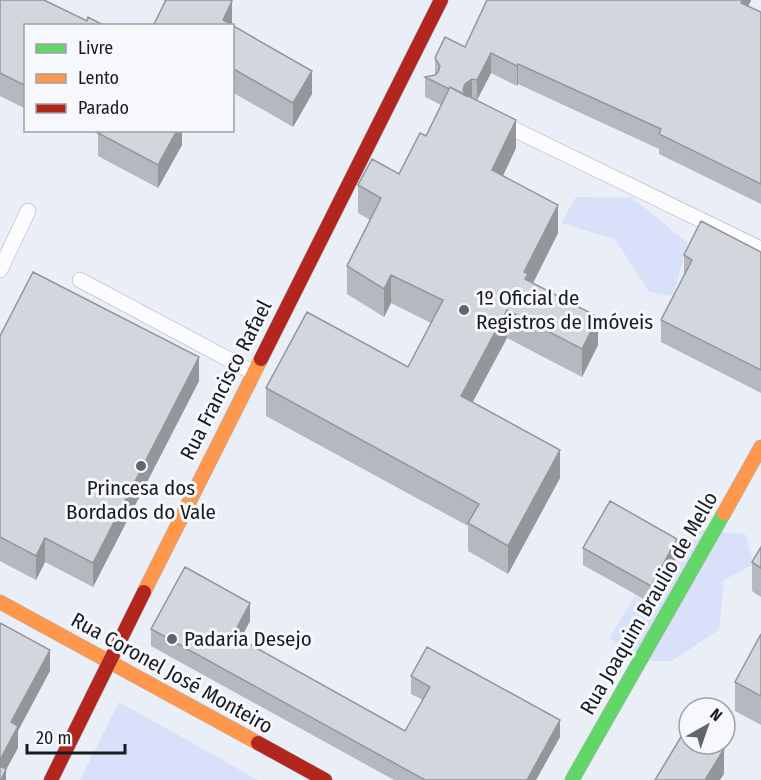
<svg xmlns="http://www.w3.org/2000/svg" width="761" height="780" font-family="'Fira Sans Condensed',sans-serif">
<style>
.green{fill:#d8e1f9}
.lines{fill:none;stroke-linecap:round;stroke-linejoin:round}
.lane-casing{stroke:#aaaeb5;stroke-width:16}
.fast-casing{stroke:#aaaeb5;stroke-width:15}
.slow-casing{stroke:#aaaeb5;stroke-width:15}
.jam-casing{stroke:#aaaeb5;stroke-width:15}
.lane{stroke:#fcfcfe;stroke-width:15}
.fast{stroke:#63d668;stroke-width:14}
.slow{stroke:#ff974d;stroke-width:14}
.jam{stroke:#b3261e;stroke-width:14}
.wall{fill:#b5b8be}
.shaded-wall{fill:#93969b}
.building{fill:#d2d6dd;stroke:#93969b;stroke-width:1.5}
.poi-dot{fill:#62656d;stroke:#f7f8fc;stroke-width:2}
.labels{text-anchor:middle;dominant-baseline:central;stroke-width:6;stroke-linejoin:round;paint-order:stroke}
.poi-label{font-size:21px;fill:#191b22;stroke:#f7f8fc;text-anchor:start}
.street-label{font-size:21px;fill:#191b22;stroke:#f7f8fc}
</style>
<rect width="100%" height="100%" fill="#eaeef7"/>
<path class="green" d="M576,197L632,198L688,243L673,296L649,292L615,239L561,223Z
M701,530L745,534L754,564L724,580L719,630L672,661H639L609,638L646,578Z
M119,702L258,780H80Z"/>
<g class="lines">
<g class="lane-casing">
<path id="lane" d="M499,122L761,249
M0,270L28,211
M80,280L254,373"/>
</g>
<g class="fast-casing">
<path id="fast" d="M572,780L724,513"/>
</g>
<g class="slow-casing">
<path id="slow" d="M724,513L761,447
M144,592L261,359
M0,602L258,743"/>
</g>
<g class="jam-casing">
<path id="jam" d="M261,359L441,0
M258,743L325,780
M51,780L144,592"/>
</g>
<use href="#lane" class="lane"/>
<use href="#fast" class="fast"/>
<use href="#slow" class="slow"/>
<use href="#jam" class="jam"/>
</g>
<path class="wall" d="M0,0L105,26H26V109L0,96Z
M163,0H230L232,1V25L312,71V94L293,127L232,92V26H153L165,1Z
M487,0H751L748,6L761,12V204L659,154V149L518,84L517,86L491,73L477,100H475L516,148L503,176L558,233L533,283L598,345L582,377L507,338L472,402L560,478L508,574L468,551V526L266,416V388L408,367L431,323L391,303L384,317L347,294V266L370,220L358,213V185L399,174L426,136L441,105L425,97V77L435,75V58L465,47Z
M90,130H182V145L158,188L98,156V134Z
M761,252V393L661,342V320L684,277V255Z
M0,336L199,381L93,587L45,562L36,580L0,561Z
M761,547V597L752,591V562Z
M583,548L677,557L651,603L583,565Z
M250,621L240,639L405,731L423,700L411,694V676L560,737L536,780H394L151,646V629Z
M761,634V725L735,711V682Z"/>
<path class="shaded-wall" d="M743,0H751L741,23V3Z
M232,1V24L231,26L223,20Z
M491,53V73L477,100V80Z
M518,64V84L517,86V66Z
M312,71V94L293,127V103Z
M472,79V99L468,102L463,90L465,84Z
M516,120V148L492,198V170Z
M173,130H182V145L158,188V165Z
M558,205V233L528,293L524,272Z
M391,275V303L384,317V289Z
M507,310V338L461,424V396Z
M598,317V345L582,377V349Z
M199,357V381L93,587V563Z
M560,450V478L508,574V546Z
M45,538V562L36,580V556Z
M677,539V557L651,603V586Z
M250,603V621L233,653V635Z
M50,650V671L18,731V748L6,770V780H0V760L11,722Z
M560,720V737L536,780H527Z
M724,749V774L720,780H705Z"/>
<path class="building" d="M0,0H44L87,21L88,17L105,26H26V86L0,73Z
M166,0H230L232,1L223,20L312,71L293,103L232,68V26H153Z
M487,0H743L741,3L761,12V184L659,134L661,129L518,64L517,66L491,53L477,80L472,79L465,84L463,90L466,96L450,87L449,89L425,77L435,75L438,72L440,66L435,58L445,37L465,47Z
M450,87L516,120L492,170L558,205L524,272L528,274L525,279L598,317L582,349L507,310L461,396L560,450L508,546L468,523L479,504L266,388L307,312L408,367L443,300L391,275L384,289L347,266L381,198L358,185L372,159L399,174L420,133L426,136Z
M99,130H177L158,165L98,133Z
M701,221L761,252V370L661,320L692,260L684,255Z
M33,272L199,357L93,563L45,538L36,556L0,537V336Z
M610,501L677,539L651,586L583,548Z
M761,547V568L752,562Z
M185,567L250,603L233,635L405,731L430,687L411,676L427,647L560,720L527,780H425L151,629Z
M0,623L50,650L11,722L18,726L0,760Z
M761,634V696L735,682Z
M687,727L689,728V744H715L724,749L705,780H655Z
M0,766L6,769L1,780H0Z"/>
<g class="poi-dot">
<circle cx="464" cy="310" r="6"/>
<circle cx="141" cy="466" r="6"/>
<circle cx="172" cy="639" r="6"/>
</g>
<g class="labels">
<g class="poi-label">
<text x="476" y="298">1º Oficial de<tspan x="476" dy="24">Registros de Imóveis</tspan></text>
<text x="141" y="488" text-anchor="middle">Princesa dos<tspan x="141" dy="24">Bordados do Vale</tspan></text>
<text x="184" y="639">Padaria Desejo</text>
</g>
<g class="street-label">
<text transform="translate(226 380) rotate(-63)">Rua Francisco Rafael</text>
<text transform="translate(649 603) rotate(-60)">Rua Joaquim Braulio de Mello</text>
<text transform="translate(172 673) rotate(29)">Rua Coronel José Monteiro</text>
</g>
</g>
<rect x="24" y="24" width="210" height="108" fill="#f7f8fc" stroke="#9ea0a5" stroke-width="1.5"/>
<rect x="36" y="44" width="30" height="9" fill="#63d668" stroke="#9ea0a5" stroke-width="1.5"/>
<text x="78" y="54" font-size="18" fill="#191b22">Livre</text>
<rect x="36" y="74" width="30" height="9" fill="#ff974d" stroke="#9ea0a5" stroke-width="1.5"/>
<text x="78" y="84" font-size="18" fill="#191b22">Lento</text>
<rect x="36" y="104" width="30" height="9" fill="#b3261e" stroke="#9ea0a5" stroke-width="1.5"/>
<text x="78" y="114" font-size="18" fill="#191b22">Parado</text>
<g transform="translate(707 726) rotate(40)"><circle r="28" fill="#f7f8fc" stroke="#9ea0a5" stroke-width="1.5"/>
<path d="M0-4.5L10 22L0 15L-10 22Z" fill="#62656d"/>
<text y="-9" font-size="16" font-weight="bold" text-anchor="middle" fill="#191b22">N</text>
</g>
<path d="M27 744v9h98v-9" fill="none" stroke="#191b22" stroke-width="3"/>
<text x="36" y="744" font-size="18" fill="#191b22" stroke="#f7f8fc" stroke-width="4.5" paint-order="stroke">20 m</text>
</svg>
